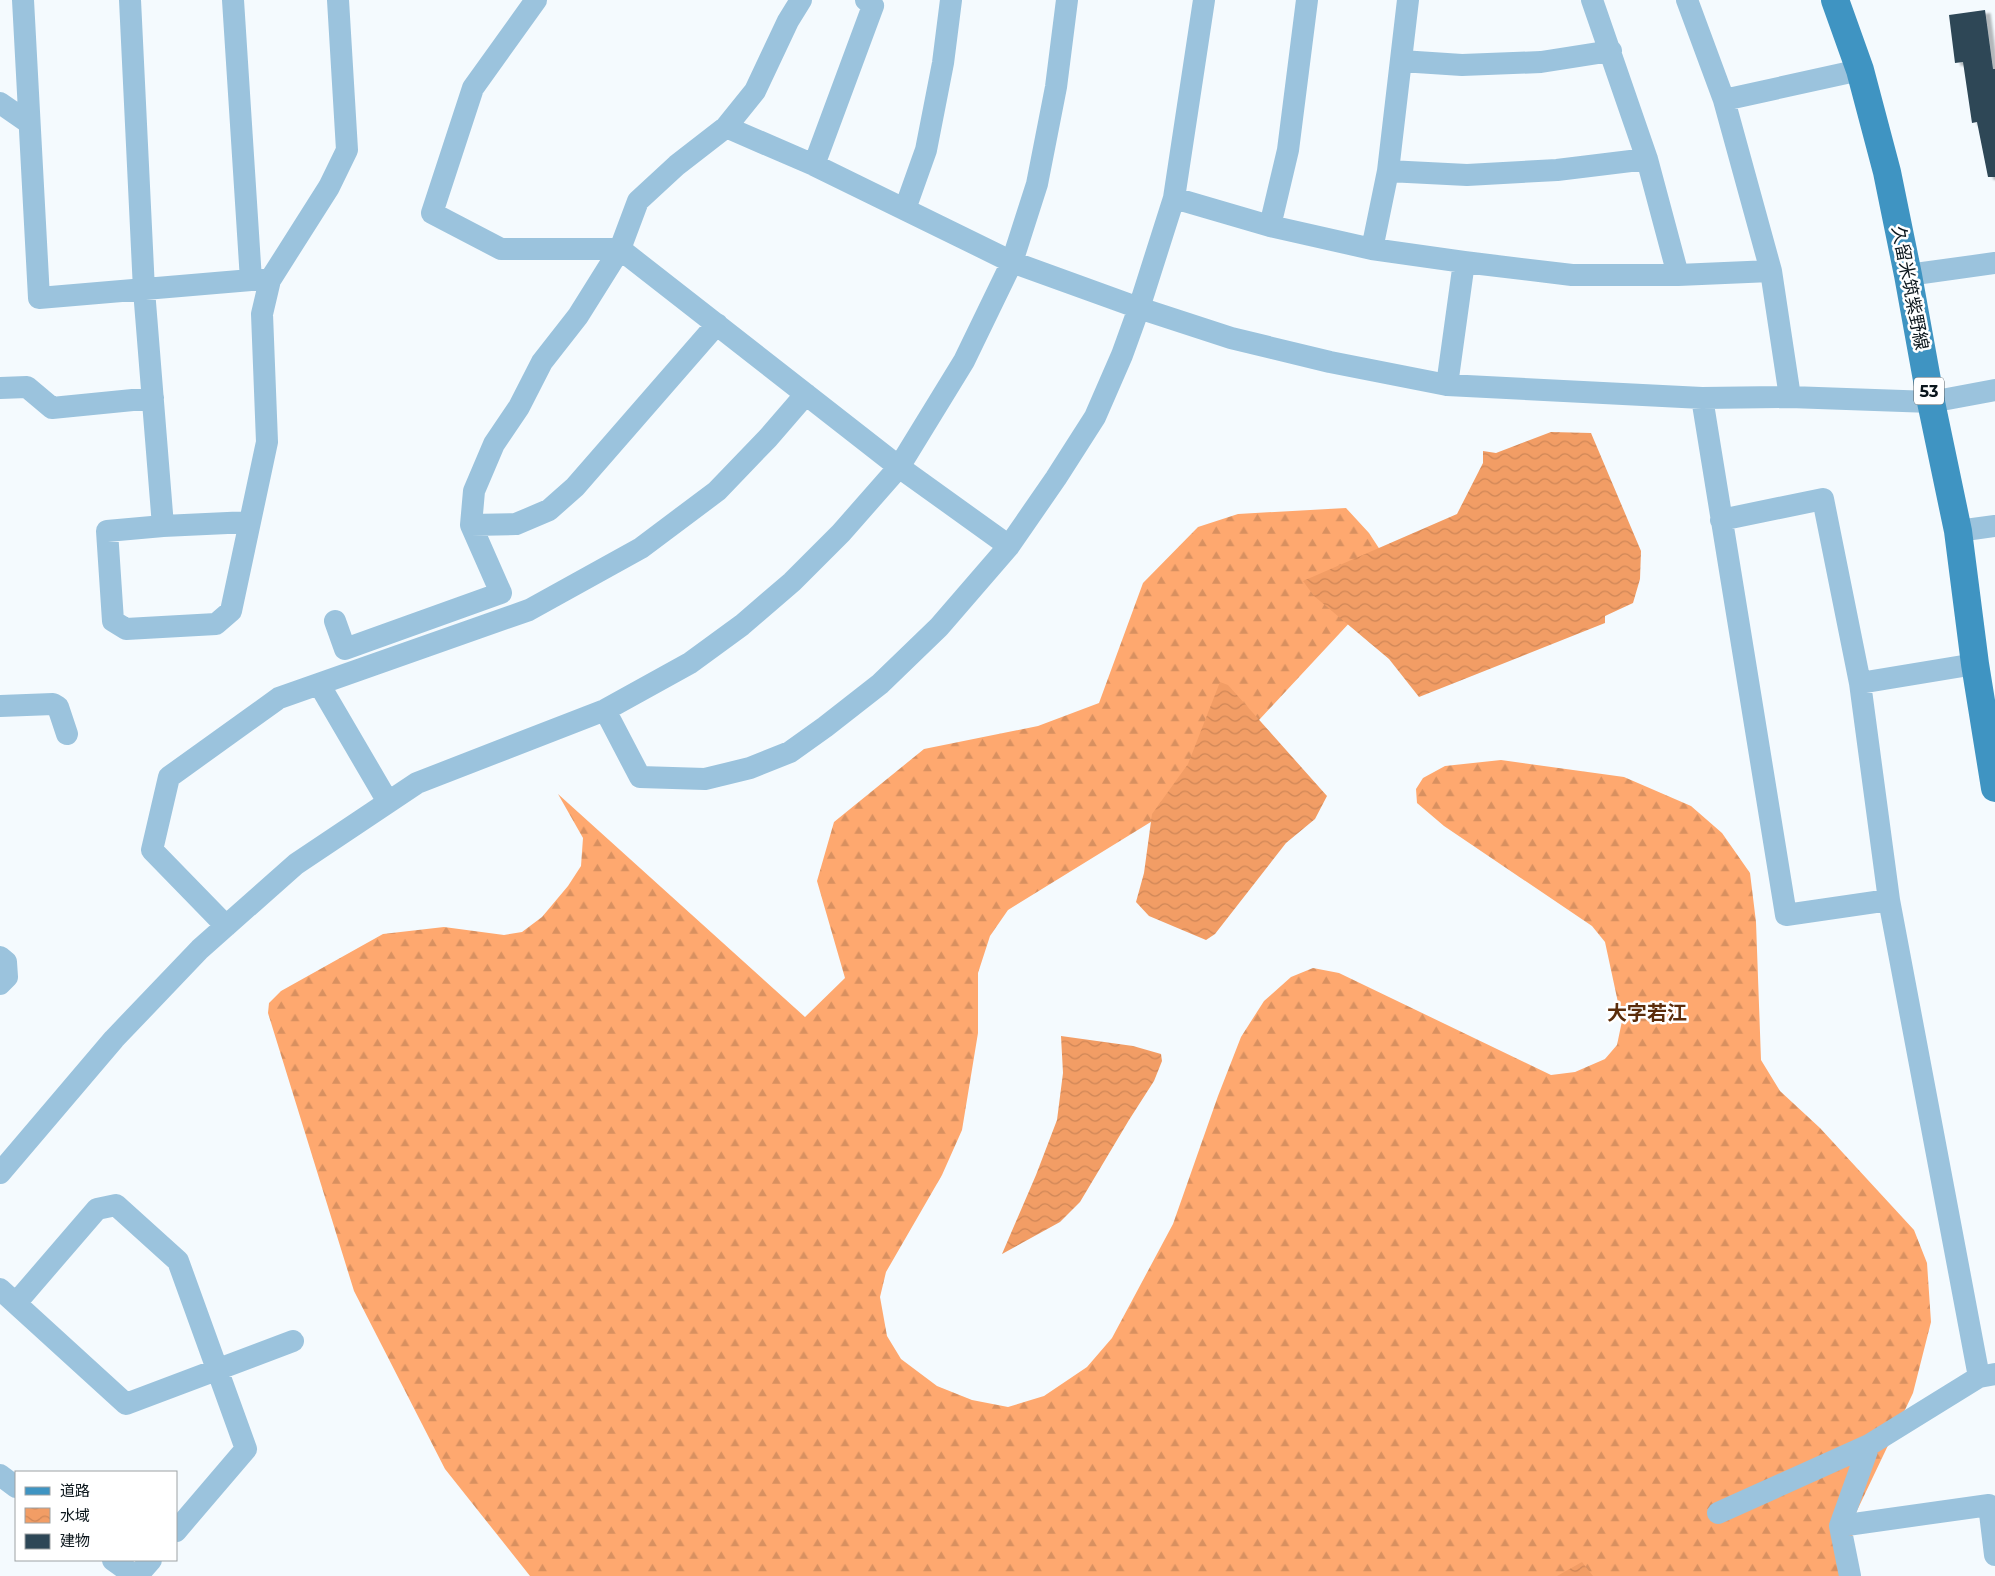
<svg xmlns="http://www.w3.org/2000/svg" width="1995" height="1576" font-family="Montserrat,'Noto Sans JP',sans-serif">
<style>
.forest{fill:url(#forest-firs)}
.water{fill:url(#water-waves)}
.building{fill:#2d4757;filter:url(#shadow)}
.lines{fill:none;stroke-linecap:round;stroke-linejoin:round}
.minor{stroke:#9bc3dd;stroke-width:22}
.major{stroke:#3f94c2;stroke-width:28}
.labels{text-anchor:middle;dominant-baseline:central;stroke-width:5;stroke-linejoin:round;paint-order:stroke}
.shield{fill:#fff;stroke:#545c60;stroke-width:1}
.shield-label{font-size:16px;font-weight:bold;fill:#0b161c}
.street-label{font-size:18px;fill:#0b161c;stroke:#fff}
.quarter-label{font-size:20px;font-weight:bold;fill:#5b2d0b;stroke:#fff}
</style>
<defs>
<pattern id="forest-firs" width="22" height="20" patternUnits="userSpaceOnUse" patternTransform="scale(1.25)"><rect width="22" height="20" fill="#fea86f"/><path d="M5 1l3.5 6h-7zM16 11l3.5 6h-7z" fill="#d89060"/></pattern>
<pattern id="water-waves" width="16" height="10" patternUnits="userSpaceOnUse" patternTransform="scale(1.25)"><rect width="16" height="10" fill="#f29d65"/><path d="M0 5q4-4 8 0t8 0" fill="none" stroke="#ce8657"/></pattern>
<filter id="shadow"><feDropShadow dx="5.5" dy="3" stdDeviation="1" flood-color="#0004"/></filter>
</defs>
<rect width="100%" height="100%" fill="#f4fafe"/>
<path class="forest" d="M1346,508L1369,533L1386,559L1366,605L1193,791L1154,820L1008,910L990,936L978,973V1033L962,1130L942,1175L886,1272L880,1297L887,1336L901,1359L937,1386L972,1400L1008,1407L1044,1396L1087,1367L1112,1338L1173,1224L1218,1096L1241,1037L1264,1001L1291,977L1313,968L1339,973L1551,1075L1575,1072L1605,1059L1617,1045L1622,1021L1605,942L1592,926L1444,826L1417,803L1416,789L1423,778L1445,766L1501,760L1624,777L1691,806L1722,833L1750,873L1756,922L1761,1060L1780,1091L1820,1128L1914,1230L1927,1263L1931,1322L1913,1393L1852,1521L1854,1576H530L445,1469L354,1291L268,1013L269,1003L281,991L383,934L444,927L504,935L522,932L542,917L568,886L581,866L583,838L558,794L805,1017L845,978L817,881L834,822L924,749L1038,726L1099,703L1143,583L1198,527L1238,514Z"/>
<path class="water" d="M1551,432L1591,433L1641,551L1640,579L1633,603L1605,616V623L1419,697L1389,659L1314,596L1303,581L1457,514L1483,463V451L1496,453Z
M1220,682L1228,685L1327,796L1315,819L1286,843L1215,934L1206,940L1149,916L1136,902L1144,873L1152,814L1188,764Z
M1061,1036L1133,1046L1161,1054L1162,1061L1154,1081L1129,1120L1080,1202L1060,1222L1002,1254L1036,1175L1057,1120L1063,1073Z
M1582,1562L1593,1576H1557Z"/>
<path class="building" d="M1985,10L1993,69H1995V177H1988L1977,122L1972,123L1963,62L1955,63L1949,15Z"/>
<g class="lines">
<path class="minor" d="M23,0L39,298L251,280H270
M130,0L144,290L163,526
M233,0L251,280
M536,0L473,88L432,213L501,249H620L899,467L1009,546L1056,478L1095,417L1122,355L1139,308L1174,198L1204,0
M1592,0L1647,159L1678,275
M1687,0L1724,100L1771,271L1790,397
M1401,61L1462,65L1541,62L1611,51
M1724,100L1860,70
M0,103L29,123
M726,127L814,165L1012,262L1139,308L1231,338L1330,362L1447,385L1702,398L1790,397L1931,402L1995,390
M814,165L873,6L866,0
M1388,171L1467,175L1557,170L1647,159
M1174,198L1270,226L1372,249L1464,262L1572,275H1678L1771,271
M905,209L926,150L943,63L951,0
M1270,226L1288,150L1307,0
M1372,249L1388,171L1408,0
M1908,275L1995,263
M1447,385L1464,262
M0,388L27,387L52,408L153,398
M1702,398L1786,915L1889,900
M1721,520L1823,499L1860,683L1889,900L1979,1377L1995,1374
M249,522L163,526L107,531L113,621L126,629L216,624L231,611L267,442L262,314L270,280L329,187L347,150L338,0
M471,525L516,524L549,510L575,487L717,324
M1958,531L1995,526
M335,621L345,649L501,593L471,525L474,491L494,444L519,407L542,362L578,316L620,249L638,201L677,165L726,127L755,91L788,21L801,0
M1860,683L1975,664
M319,684L388,802
M0,706L53,704L58,707L67,734
M605,710L640,777L705,779L750,768L790,752L825,727L880,684L939,627L1009,546
M226,926L152,850L169,777L279,698L529,610L641,548L717,491L768,438L806,394
M0,957L6,962L7,977L0,984
M0,1173L114,1039L200,949L296,864L417,783L605,710L690,663L742,625L792,582L841,533L899,467L964,361L1012,262L1037,184L1056,87L1067,0
M0,1289L126,1404L293,1341
M16,1303L97,1209L116,1205L178,1261L246,1449L176,1531
M0,1475L16,1487
M1718,1513L1869,1445
M1840,1526L1989,1505L1995,1555
M113,1560L135,1576
M137,1576L151,1560
M1850,1576L1840,1526L1869,1445L1979,1377"/>
<path class="major" d="M1835,0L1860,70L1887,172L1908,275L1931,402L1958,531L1975,664L1995,788"/>
</g>
<g class="labels">
<rect class="shield" x="1914" y="377.5" width="30" height="27" rx="4"/>
<g class="shield-label">
<text x="1929" y="391">53</text>
</g>
<g class="street-label">
<text transform="translate(1910 288) rotate(79)">久留米筑紫野線</text>
</g>
<g class="quarter-label">
<text x="1647" y="1013">大字若江</text>
</g>
</g>
<rect x="15" y="1471" width="162" height="90" fill="#ffffff" stroke="#9da2a4"/>
<rect x="25" y="1487" width="25" height="8" fill="#3f94c2" stroke="#9da2a4"/>
<text x="60" y="1496" font-size="15" fill="#0b161c">道路</text>
<rect x="25" y="1508" width="25" height="15" fill="url(#water-waves)" stroke="#9da2a4"/>
<text x="60" y="1521" font-size="15" fill="#0b161c">水域</text>
<rect x="25" y="1534" width="25" height="15" fill="#2d4757" stroke="#9da2a4"/>
<text x="60" y="1546" font-size="15" fill="#0b161c">建物</text>
</svg>
